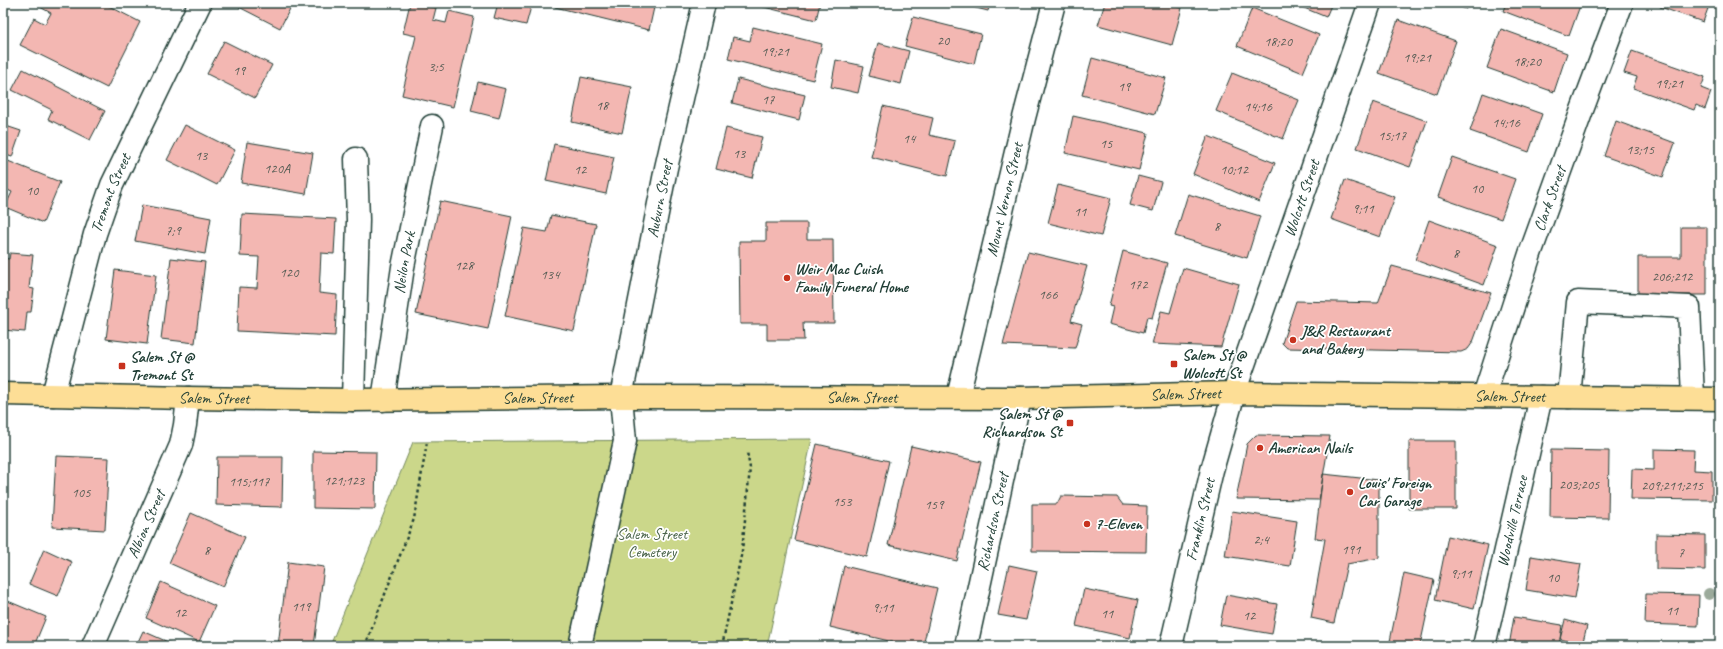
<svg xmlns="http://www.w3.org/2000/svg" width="1723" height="649" font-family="Caveat,sans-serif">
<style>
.green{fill:#cbd78a;stroke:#758a5f}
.building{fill:#f3b7b2;stroke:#1f3d34}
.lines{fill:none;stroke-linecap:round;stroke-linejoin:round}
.minor-casing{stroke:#1f3d34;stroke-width:25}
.major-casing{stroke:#1f3d34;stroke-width:25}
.path{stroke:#1f3d34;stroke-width:2.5;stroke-dasharray:3 3;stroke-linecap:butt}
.minor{stroke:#fff;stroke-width:22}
.major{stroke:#fdde96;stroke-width:22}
.tree{fill:#9baa9b}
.poi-dot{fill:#c8321e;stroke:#fff;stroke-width:1.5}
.labels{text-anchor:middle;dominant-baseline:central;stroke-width:3.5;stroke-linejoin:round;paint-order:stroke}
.number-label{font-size:14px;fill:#545c54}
.street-label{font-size:16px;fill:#1f3d34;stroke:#fff}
.poi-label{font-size:16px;font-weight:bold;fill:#1f3d34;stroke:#fff;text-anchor:start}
.park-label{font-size:16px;fill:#4a644a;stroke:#fff}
</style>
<rect width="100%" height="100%" fill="#fff"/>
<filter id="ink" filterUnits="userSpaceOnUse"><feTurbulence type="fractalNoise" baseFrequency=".025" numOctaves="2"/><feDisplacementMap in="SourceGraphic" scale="8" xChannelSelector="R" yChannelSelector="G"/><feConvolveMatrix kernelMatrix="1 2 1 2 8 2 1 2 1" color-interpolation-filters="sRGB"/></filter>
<g filter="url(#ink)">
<path class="green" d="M812,439L767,646H330L413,442Z"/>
<path class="building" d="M42,3H103L140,22L107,88L20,45L34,18L45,24L51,13L40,7Z
M241,3H293L280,28L239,7Z
M410,3L436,8L433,20L446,23L449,11L474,17L453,107L402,95L416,36L403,33Z
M498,3H532L526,25L494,18Z
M556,3H655L649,30L555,7Z
M748,3H820L816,20Z
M956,3H990L988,11Z
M1105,3H1162L1182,8L1172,45L1098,25Z
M1292,3H1332L1326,17Z
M1449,3H1469L1466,9Z
M1506,3H1581L1569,36L1503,11Z
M1661,3H1710L1703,22L1660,7Z
M1252,8L1319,35L1303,73L1237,46Z
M913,17L981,34L974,64L905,46Z
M1398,20L1456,41L1437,94L1379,73Z
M753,27L822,44L813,80L728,59L733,37L750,41Z
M1501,29L1567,53L1554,92L1487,68Z
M224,41L272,65L255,98L207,74Z
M878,43L909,51L901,84L869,76Z
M1632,51L1705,77L1701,88L1711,92L1705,109L1696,105L1694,110L1633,88L1637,77L1624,73Z
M1092,58L1166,78L1155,114L1082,95Z
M836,60L864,66L858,93L831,87Z
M23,69L105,111L90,140L48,119L52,110L12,90Z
M1232,73L1299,100L1283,139L1216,111Z
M581,77L632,87L622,133L572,122Z
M738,79L805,95L799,120L732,103Z
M478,82L506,89L499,118L471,111Z
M1483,93L1542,114L1529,152L1470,131Z
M1373,102L1427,121L1410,167L1357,148Z
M883,106L933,118L929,135L955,141L947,176L871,157Z
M1073,116L1148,133L1139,170L1065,153Z
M1616,121L1675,143L1663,177L1604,156Z
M3,125L21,131L12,157L3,154Z
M185,125L235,150L217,185L167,160Z
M726,128L762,137L752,178L716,169Z
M1208,136L1275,163L1259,202L1193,174Z
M247,142L313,153L306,194L241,183Z
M554,144L614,157L606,194L546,181Z
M1452,157L1515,179L1501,219L1438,197Z
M3,159L60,182L43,223L5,207L12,192L3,188Z
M1138,176L1161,182L1153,211L1130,205Z
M1345,180L1395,197L1380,237L1331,219Z
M1058,185L1111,198L1101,236L1048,223Z
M1188,194L1260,216L1247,258L1175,236Z
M440,201L512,216L488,329L416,314Z
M142,205L211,218L205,254L135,241Z
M242,214L336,219L334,254L321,253L319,293L337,295L335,336L237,331L239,287L257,288L259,257L240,256Z
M551,215L596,224L574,331L505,316L524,228L547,232Z
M1429,220L1498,245L1484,285L1415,260Z
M766,223H807V239H833L834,323H803L804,340H767V324H740L739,241H766Z
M1681,227H1707V295H1638V257H1681Z
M1123,251L1167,263L1152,318L1147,317L1143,333L1109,324L1113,307L1109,306Z
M1028,252L1087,266L1071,321L1082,324L1075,348L1003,345Z
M10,253L33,255L29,288L34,289L31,312H27L25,332L3,330V258L9,259Z
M171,258L205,262L195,343L161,339Z
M1392,266L1491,293L1473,342L1468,349L1461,352L1287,348L1282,343L1296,301L1378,303Z
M1183,268L1239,284L1221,347L1152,344L1161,311L1170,313Z
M115,270L156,275L147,344L106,339Z
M1256,435L1330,436L1319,500L1236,499L1247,444Z
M1409,441H1456V509H1409Z
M817,444L889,461L867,557L794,540Z
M911,446L981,462L957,561L888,545Z
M1654,449L1694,450L1693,470L1712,471V500L1631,499L1632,469L1654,470Z
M1551,450L1609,451L1608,518L1550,517Z
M313,451L376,452L375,509L313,508Z
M56,456L109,458L105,530L52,527Z
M217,457H283L282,507L216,505Z
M1323,474L1379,480V558L1347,564L1334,623L1311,618L1325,539L1315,538Z
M1061,496L1117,497L1123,505L1147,506L1146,552L1032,551V504H1057Z
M1232,511L1297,521L1290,566L1225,556Z
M191,513L245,537L223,587L169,563Z
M1656,534L1705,535V570L1656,569Z
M1448,536L1488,545L1474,609L1435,600Z
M44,549L72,562L58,596L29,584Z
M1531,556L1581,564L1575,598L1526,590Z
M288,562L324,567L314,646H278Z
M1009,565L1037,571L1026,620L998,615Z
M844,566L937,588L923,646H910L830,627Z
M1404,573L1434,580L1420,646H1389Z
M161,582L215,606L199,642L146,618Z
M1084,589L1138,600L1130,638L1076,626Z
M1646,594L1699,595L1698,626L1645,624Z
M1226,595L1277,604L1272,634L1220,625Z
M3,599L46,617L34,646H3Z
M1514,617L1562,625L1559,646H1509Z
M1565,620L1587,626L1582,645L1560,639Z
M143,631L177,646H136Z
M1644,642L1698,643V646H1644Z"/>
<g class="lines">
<g class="minor-casing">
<g id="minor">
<path id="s1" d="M53,395L95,234L112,185L200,3"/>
<path id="s2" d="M1484,396L1530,254L1582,110L1622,3"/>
<path id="s3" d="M958,397L1024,118L1054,3"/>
<path d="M1569,397L1578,302L1689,307L1693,398"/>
<path d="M353,400L358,220L356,159"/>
<path id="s4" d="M383,400L403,267L432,126"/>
<path id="s5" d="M93,646L181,445L185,425L188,398"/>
<path id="s6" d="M580,646L625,441L621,397L666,168L704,3"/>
<path id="s7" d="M966,646L1020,398"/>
<path id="s8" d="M1171,646L1212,470L1234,393L1370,3"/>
<path id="s9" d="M1484,646L1541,397"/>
</g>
</g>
<g class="major-casing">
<g id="major">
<path id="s10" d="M3,394L188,398L353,400L621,397L1020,398L1234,393L1720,399"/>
</g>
</g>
<path class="path" d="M365,646L414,519L427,442
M722,646L742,551L750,468L747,452"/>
<use href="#minor" class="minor"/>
<use href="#major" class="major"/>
</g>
<circle class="tree" cx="1709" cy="594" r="6"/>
</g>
<g class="poi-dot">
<circle cx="787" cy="278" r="4"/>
<circle cx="1293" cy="340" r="4"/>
<rect x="1170" y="360" width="8" height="8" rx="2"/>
<rect x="118" y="362" width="8" height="8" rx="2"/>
<rect x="1066" y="419" width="8" height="8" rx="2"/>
<circle cx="1260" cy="448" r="4"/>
<circle cx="1350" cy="492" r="4"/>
<circle cx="1087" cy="524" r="4"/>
</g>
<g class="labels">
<g class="number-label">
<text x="943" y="40">20</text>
<text x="1278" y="41">18;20</text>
<text x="775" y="51">19;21</text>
<text x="1417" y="57">19;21</text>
<text x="1527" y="61">18;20</text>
<text x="436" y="66">3;5</text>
<text x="239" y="70">19</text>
<text x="1669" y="83">19;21</text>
<text x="1124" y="86">19</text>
<text x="768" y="99">17</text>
<text x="602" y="105">18</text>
<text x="1258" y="106">14;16</text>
<text x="1506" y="122">14;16</text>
<text x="1392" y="135">15;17</text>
<text x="909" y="138">14</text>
<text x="1106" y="143">15</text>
<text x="1640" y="149">13;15</text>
<text x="739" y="153">13</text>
<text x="201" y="155">13</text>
<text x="277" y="168">120A</text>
<text x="580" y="169">12</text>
<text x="1234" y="169">10;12</text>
<text x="1477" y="188">10</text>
<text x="32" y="190">10</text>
<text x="1363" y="208">9;11</text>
<text x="1080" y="211">11</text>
<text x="1217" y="226">8</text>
<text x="173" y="230">7;9</text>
<text x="1456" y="253">8</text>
<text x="464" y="265">128</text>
<text x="289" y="272">120</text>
<text x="550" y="274">134</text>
<text x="1672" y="276">206;212</text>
<text x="1138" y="284">172</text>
<text x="1048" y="294">166</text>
<text x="344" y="480">121;123</text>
<text x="249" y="481">115;117</text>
<text x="1579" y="484">203;205</text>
<text x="1672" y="485">209;211;215</text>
<text x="81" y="492">105</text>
<text x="842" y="501">153</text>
<text x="934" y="504">159</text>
<text x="1261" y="539">2;4</text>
<text x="1351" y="549">191</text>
<text x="207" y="550">8</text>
<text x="1681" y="552">7</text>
<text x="1461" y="573">9;11</text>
<text x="1553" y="577">10</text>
<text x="301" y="606">119</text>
<text x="883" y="607">9;11</text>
<text x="1672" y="610">11</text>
<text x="180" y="612">12</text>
<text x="1107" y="613">11</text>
<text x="1249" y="615">12</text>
</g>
<g class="street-label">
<text stroke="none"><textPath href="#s1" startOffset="210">Tremont Street</textPath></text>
<text stroke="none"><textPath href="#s8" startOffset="467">Wolcott Street</textPath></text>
<text stroke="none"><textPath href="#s2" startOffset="208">Clark Street</textPath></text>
<text stroke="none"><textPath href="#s6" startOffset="456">Auburn Street</textPath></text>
<text stroke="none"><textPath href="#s3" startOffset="203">Mount Vernon Street</textPath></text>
<text stroke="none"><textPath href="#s4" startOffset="139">Neilon Park</textPath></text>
<text stroke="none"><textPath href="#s10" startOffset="1183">Salem Street</textPath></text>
<text stroke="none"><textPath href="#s10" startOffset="859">Salem Street</textPath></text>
<text stroke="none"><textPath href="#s10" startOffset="1507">Salem Street</textPath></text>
<text stroke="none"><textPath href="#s10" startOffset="535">Salem Street</textPath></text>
<text stroke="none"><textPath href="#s10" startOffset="211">Salem Street</textPath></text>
<text stroke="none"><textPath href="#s8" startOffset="130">Franklin Street</textPath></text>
<text stroke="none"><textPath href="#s7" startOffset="127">Richardson Street</textPath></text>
<text stroke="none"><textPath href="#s9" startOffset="128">Woodville Terrace</textPath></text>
<text stroke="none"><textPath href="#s5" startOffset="133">Albion Street</textPath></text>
</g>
<g class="poi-label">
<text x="795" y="269">Weir Mac Cuish<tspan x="795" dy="18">Family Funeral Home</tspan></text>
<text x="1301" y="331">J&amp;R Restaurant<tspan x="1301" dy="18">and Bakery</tspan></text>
<text x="1182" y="355">Salem St @<tspan x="1182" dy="18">Wolcott St</tspan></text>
<text x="130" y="357">Salem St @<tspan x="130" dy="18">Tremont St</tspan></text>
<text x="1062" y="414" text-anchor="end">Salem St @<tspan x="1062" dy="18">Richardson St</tspan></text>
<text x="1268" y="448">American Nails</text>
<text x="1358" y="483">Louis' Foreign<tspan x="1358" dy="18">Car Garage</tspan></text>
<text x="1095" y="524">7-Eleven</text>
</g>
<g class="park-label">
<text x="652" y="534">Salem Street<tspan x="652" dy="18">Cemetery</tspan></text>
</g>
</g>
<rect width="1723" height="649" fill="none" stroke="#fff" stroke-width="16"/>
<rect x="8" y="8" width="1707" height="633" fill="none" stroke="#1f3d34" stroke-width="1.5" filter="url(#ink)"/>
</svg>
